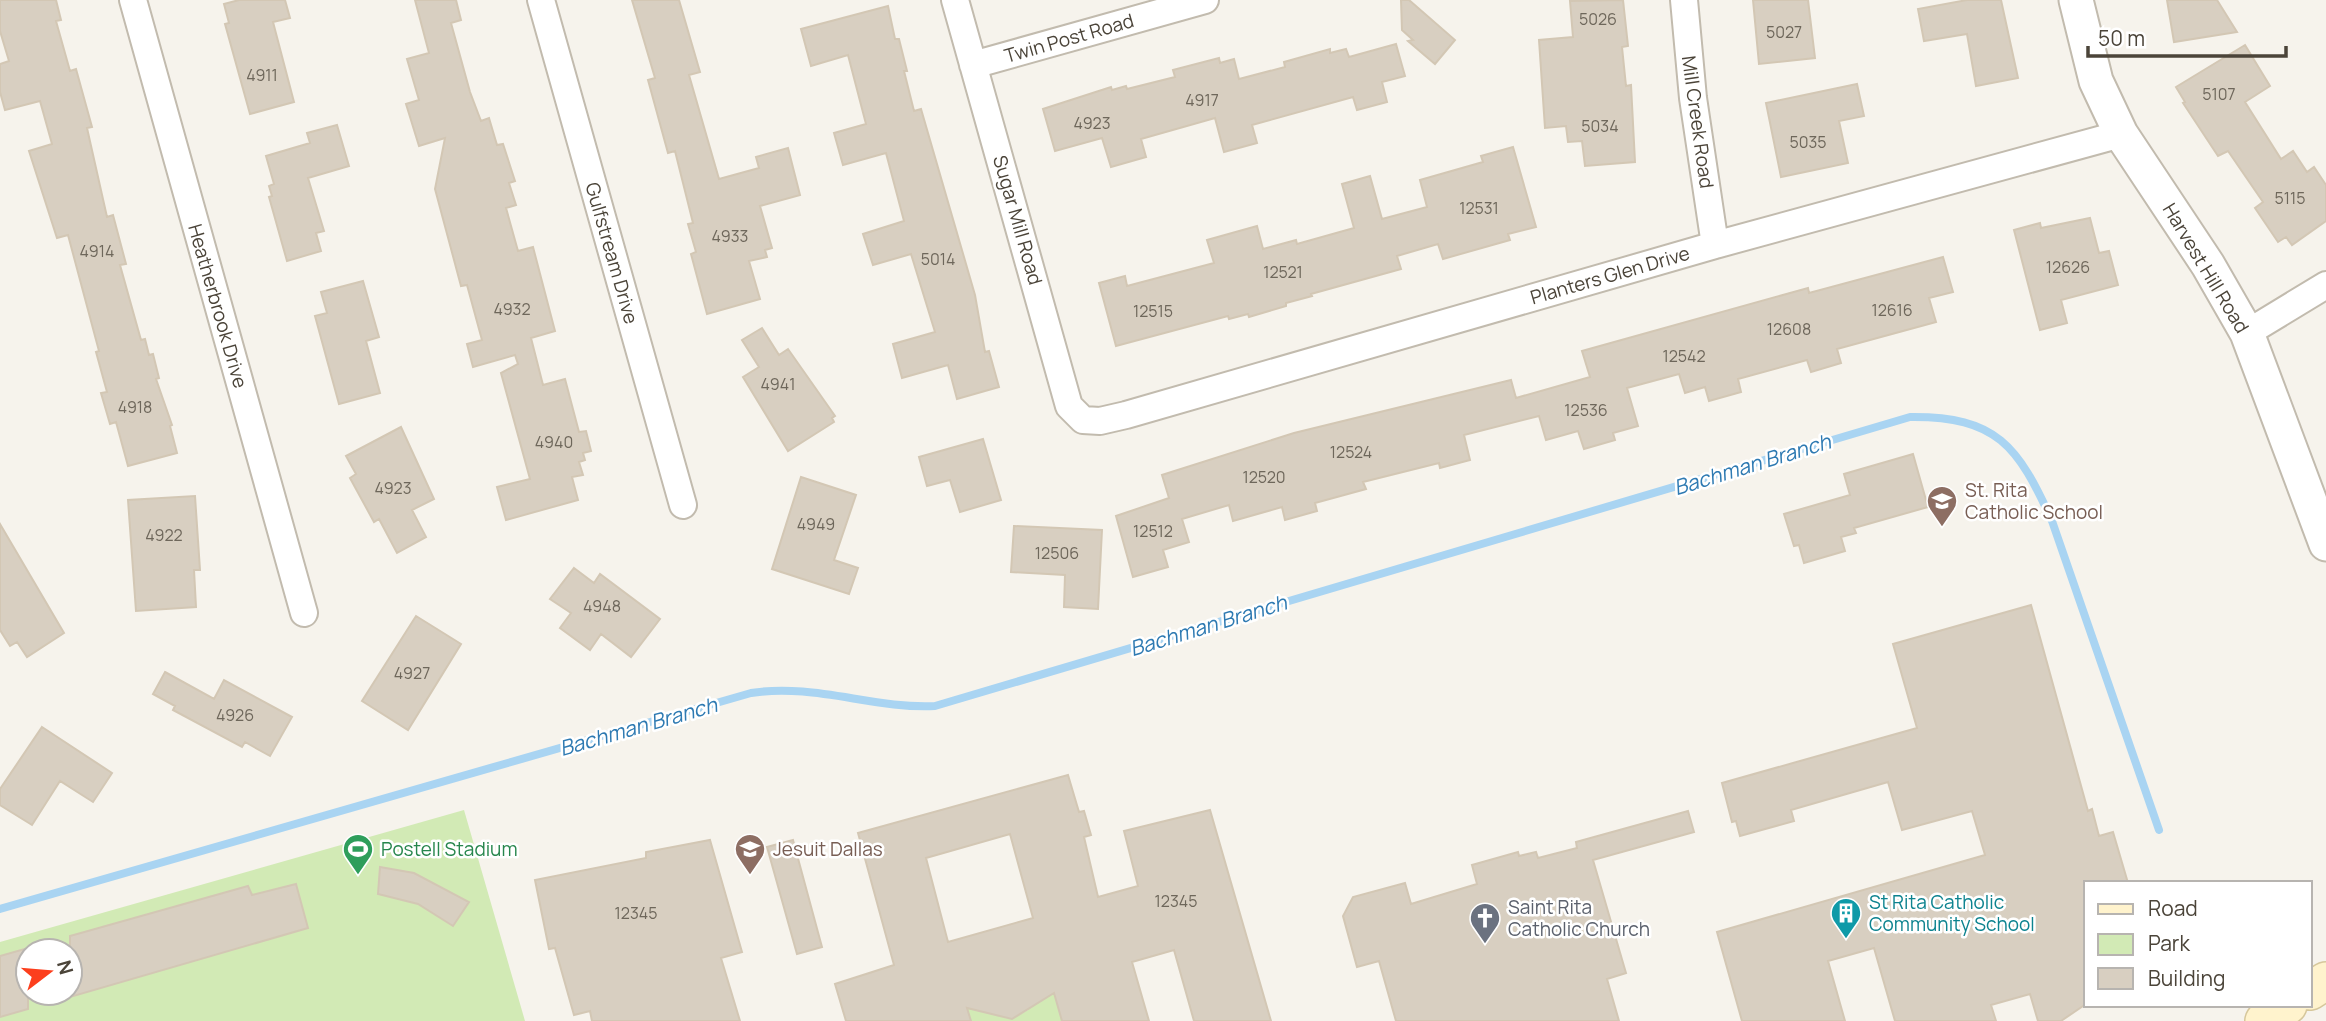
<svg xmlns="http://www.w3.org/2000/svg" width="2326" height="1021" font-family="Manrope,sans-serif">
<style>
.green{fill:#d2eab5;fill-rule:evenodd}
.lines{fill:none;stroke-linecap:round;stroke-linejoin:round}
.stream{stroke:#a9d4f2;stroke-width:8}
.building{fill:#d8cfc1;stroke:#d3c7b4;stroke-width:2;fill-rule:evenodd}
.minor-casing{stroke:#c2bbae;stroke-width:30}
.tertiary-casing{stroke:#c2bbae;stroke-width:37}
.secondary-casing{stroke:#d6c79b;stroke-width:40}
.minor{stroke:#fff;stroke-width:26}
.tertiary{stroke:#fff;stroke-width:33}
.secondary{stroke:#fff3cd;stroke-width:37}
.labels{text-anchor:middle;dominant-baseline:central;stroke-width:5;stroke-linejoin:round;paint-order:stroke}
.number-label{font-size:16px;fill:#6e675b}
.street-label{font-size:19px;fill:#4b4439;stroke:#fff}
.education-label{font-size:19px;fill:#785e54;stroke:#fff;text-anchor:start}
.leisure-label{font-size:19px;fill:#27864d;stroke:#fff;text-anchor:start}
.culture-label{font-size:19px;fill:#0d838f;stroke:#fff;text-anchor:start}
.worship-label{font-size:19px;fill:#5b616d;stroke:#fff;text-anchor:start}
.water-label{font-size:21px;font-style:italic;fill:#2e7ab2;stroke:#fff}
</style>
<rect width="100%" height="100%" fill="#f6f3ec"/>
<path class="green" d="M464,810L525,1021H0V942ZM28,951H70V993H28Z
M1052,985L1062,1021H971L967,1008L986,1003L1002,1016L1012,1019L1028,1010L1031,991Z"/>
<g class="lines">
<path class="stream" d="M0,909L751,693C814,683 873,709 935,706L1910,417C1997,416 2018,446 2052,521L2159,830"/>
</g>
<path class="building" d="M0,0H56L61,20L56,21L70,71L76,69L92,127L87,128L107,217L113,215L126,264L120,265L141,340L145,339L149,355L153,354L159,378L156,379L172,425L170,426L177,453L128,466L116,422L110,424L101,393L107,392L96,352L99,351L68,235L57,238L29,151L52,144L40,101L5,110L0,92V64L9,61L0,31Z
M239,0H285L290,18L273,22L294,102L250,114L225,24L229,23L224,4Z
M415,0H456L461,20L451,23L470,92L481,121L489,118L497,145L503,144L515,181L509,183L516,205L506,208L518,251L533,247L555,331L531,338L543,385L565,379L579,432L586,431L591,451L583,453L585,460L579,462L583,475L572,477L578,500L506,520L497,487L530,479L501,373L518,364L515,355L473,367L467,344L482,340L467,285L461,286L435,189L445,138L419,146L406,104L419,100L407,59L429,53Z
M632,0H679L700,72L689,75L719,179L759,168L756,157L788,148L800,195L760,206L772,248L765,250L767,257L749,261L760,299L707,314L691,254L696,252L688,224L693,223L675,151L668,153L648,80L655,78Z
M1401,0H1409L1455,40L1435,64L1408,41L1413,40L1402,30Z
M1623,0L1628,46L1622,47L1626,86L1631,85L1635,162L1585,166L1582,141L1568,142L1566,126L1545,128L1539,40L1573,37L1570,1Z
M1753,0H1808L1815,58L1759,64Z
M1967,0H2001L2018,78L1976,86L1967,34L1924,41L1918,9Z
M2167,0H2217L2237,32L2174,42Z
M888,6L895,39H899L907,71H904L914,111L921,109L975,295L985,352L989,351L999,387L957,399L948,365L902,378L893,344L935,332L911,254L873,265L863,234L904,221L886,153L843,165L834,133L866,124L848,55L811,66L801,29Z
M1396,44L1405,76L1382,82L1387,102L1357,110L1353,97L1252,125L1257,143L1224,152L1215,118L1141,139L1146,157L1111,167L1102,138L1055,151L1043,109L1111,87L1112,90L1126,86L1127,89L1175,77L1173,70L1219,58L1220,63L1234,59L1239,79L1285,67L1284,62L1330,49V53L1346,49L1349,57Z
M2245,45L2270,86L2245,102L2281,159L2293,151L2307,172L2314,167L2326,185V221L2292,245L2286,237L2278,242L2255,208L2263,202L2228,151L2218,156L2183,103L2185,102L2176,87Z
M1857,84L1864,116L1839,121L1848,163L1781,177L1766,103Z
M337,125L349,166L308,178L324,231L316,233L321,251L287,261L269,197L272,196L269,186L274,184L266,156L310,143L307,133Z
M1513,147L1536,227L1508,234L1510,240L1443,259L1438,244L1397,256L1401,269L1311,294L1312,296L1286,303V306L1249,317L1248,314L1229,319L1228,316L1116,346L1099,283L1125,276L1127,286L1214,263L1207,240L1257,226L1263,249L1296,240L1297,244L1354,228L1342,184L1370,176L1382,219L1427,207L1420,180L1483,162L1481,156Z
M2090,218L2099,253L2109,251L2118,285L2061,300L2067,323L2040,330L2014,230L2040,223L2041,228Z
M1943,257L1953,292L1929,298L1936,322L1837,349L1841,363L1811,372L1807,360L1738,379L1741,392L1709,401L1705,387L1685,393L1679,374L1627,388L1638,426L1613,433L1615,440L1584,449L1578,431L1546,440L1539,416L1464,435L1470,460L1440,468L1439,463L1363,482L1366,489L1315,503L1317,511L1285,520L1282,507L1233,521L1229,505L1182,519L1189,542L1163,550L1168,567L1133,577L1116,516L1169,498L1162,475L1294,433L1511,380L1516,398L1590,377L1582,351L1808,288L1809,293Z
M363,281L379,337L366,341L380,393L339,404L315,316L327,313L321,292Z
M762,328L779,355L788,349L835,416L832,418L834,422L788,451L743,377L759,367L742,340Z
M401,427L434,499L412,510L426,537L397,553L379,519L374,522L350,478L356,474L346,456Z
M983,439L1001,500L960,512L950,480L927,486L919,457Z
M1913,454L1928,507L1854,528L1856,533L1841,537L1845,551L1804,563L1799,545L1794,546L1784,514L1850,495L1844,474Z
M801,477L856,495L834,560L858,568L849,594L772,569Z
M195,496L200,570H194L196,607L136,611L128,500Z
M0,524L64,633L27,657L17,642L10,646L0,630Z
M1014,526L1102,530L1098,609L1064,607L1065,575L1011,572Z
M574,568L594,583L600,574L660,619L631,657L601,634L590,650L560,628L571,613L550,599Z
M2031,605L2088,811L2092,809L2099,836L2113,832L2128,883H2086V1004L2061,1021H2038L2030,994L1991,1005L1996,1021H1895L1874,948L1828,961L1845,1021H1742L1717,932L1985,855L1972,811L1902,830L1888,782L1791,810L1794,821L1740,836L1736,821L1732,822L1722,783L1917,728L1893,644Z
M416,616L461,644L408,730L362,701Z
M165,672L214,699L224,680L292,717L270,756L245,742L242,747L173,710L175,706L153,694Z
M42,727L112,773L93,802L60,781L32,825L0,805V789Z
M1068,775L1079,812L1084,811L1091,835L1084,837L1098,897L1138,886L1124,831L1210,810L1271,1021H1194L1174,950L1132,962L1149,1021H1062L1054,993L1012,1019L967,1008L971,1021H846L835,984L894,965L858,833ZM1010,834L1033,918L948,942L926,858Z
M1688,811L1694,832L1593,860L1626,973L1607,979L1619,1021H1396L1379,961L1357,967L1343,916L1353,897L1405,883L1411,904L1477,884L1472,865L1518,852L1519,856L1536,852L1538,858L1577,848L1576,842Z
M710,840L742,952L721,958L740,1021H592L590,1011L574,1015L555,948L549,949L535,880L646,858V852Z
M793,840L822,947L797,954L767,847Z
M380,867L414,873L469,902L453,926L418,904L378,894Z
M296,884L308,928L70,997V936L248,886L252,895Z
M28,948V1009L0,1017V956Z"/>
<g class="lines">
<g class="minor-casing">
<path id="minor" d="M133,0L304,613
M541,0L683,505
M955,0L1069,406L1083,420L1100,421L1126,415L1715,245L2121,134
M1684,0L1693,98L1715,245
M973,65L1205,0
M2247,333L2326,285"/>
</g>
<g class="tertiary-casing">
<path id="tertiary" d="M2076,0L2096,81L2121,134L2208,265L2247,333L2326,544"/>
</g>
<g class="secondary-casing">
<path id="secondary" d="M2310,991L2326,981
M2264,1021L2288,1005"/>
</g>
<use href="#minor" class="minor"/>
<use href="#tertiary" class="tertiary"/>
<use href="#secondary" class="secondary"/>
</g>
<defs>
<g id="school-pin" transform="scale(1.575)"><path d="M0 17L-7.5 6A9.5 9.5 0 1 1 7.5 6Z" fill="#8d6e63" stroke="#fff"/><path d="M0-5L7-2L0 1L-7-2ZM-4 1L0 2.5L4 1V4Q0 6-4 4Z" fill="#fff"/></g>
<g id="stadium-pin" transform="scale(1.575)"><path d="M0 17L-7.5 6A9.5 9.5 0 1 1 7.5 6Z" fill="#2e9e5b" stroke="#fff"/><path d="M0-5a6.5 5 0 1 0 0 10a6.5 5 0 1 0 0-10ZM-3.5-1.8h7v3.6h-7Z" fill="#fff"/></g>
<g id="building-pin" transform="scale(1.575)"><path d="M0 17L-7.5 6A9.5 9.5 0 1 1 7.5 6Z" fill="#0f9aa8" stroke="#fff"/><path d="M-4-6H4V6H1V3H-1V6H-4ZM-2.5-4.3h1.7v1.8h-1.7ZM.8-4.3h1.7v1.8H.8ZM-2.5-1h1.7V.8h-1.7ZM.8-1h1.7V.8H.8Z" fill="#fff"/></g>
<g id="church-pin" transform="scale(1.575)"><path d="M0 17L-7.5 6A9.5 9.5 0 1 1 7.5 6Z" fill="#6b7280" stroke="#fff"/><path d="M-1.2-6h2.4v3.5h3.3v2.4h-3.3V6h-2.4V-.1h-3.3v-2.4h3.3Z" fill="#fff"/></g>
</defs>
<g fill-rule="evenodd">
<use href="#school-pin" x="1942" y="501"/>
<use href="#stadium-pin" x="358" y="849"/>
<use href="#school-pin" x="750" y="849"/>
<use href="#building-pin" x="1846" y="913"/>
<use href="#church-pin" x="1485" y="918"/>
</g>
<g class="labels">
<g class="number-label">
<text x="1598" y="19">5026</text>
<text x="1784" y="32">5027</text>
<text x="262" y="75">4911</text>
<text x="2219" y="94">5107</text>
<text x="1202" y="100">4917</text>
<text x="1092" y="123">4923</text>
<text x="1600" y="126">5034</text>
<text x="1808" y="142">5035</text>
<text x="2290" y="198">5115</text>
<text x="1479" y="208">12531</text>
<text x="730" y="236">4933</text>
<text x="97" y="251">4914</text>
<text x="938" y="259">5014</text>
<text x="2068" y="267">12626</text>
<text x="1283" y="272">12521</text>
<text x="512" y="309">4932</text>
<text x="1892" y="310">12616</text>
<text x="1153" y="311">12515</text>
<text x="1789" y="329">12608</text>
<text x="1684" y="356">12542</text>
<text x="778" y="384">4941</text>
<text x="135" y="407">4918</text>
<text x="1586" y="410">12536</text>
<text x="554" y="442">4940</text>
<text x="1351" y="452">12524</text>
<text x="1264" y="477">12520</text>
<text x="393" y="488">4923</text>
<text x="816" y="524">4949</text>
<text x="1153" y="531">12512</text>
<text x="164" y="535">4922</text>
<text x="1057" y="553">12506</text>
<text x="602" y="606">4948</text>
<text x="412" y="673">4927</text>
<text x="235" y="715">4926</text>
<text x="1176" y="901">12345</text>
<text x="636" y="913">12345</text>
</g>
<g class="street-label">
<text transform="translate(1069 38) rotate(-16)">Twin Post Road</text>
<text transform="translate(1698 122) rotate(82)">Mill Creek Road</text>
<text transform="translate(1018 220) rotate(74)">Sugar Mill Road</text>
<text transform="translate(612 253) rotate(74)">Gulfstream Drive</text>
<text transform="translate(2206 268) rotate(59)">Harvest Hill Road</text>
<text transform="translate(1610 275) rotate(-16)">Planters Glen Drive</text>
<text transform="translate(218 306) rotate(74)">Heatherbrook Drive</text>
</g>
<g class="education-label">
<text x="1965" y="490">St. Rita<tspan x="1965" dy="22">Catholic School</tspan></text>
<text x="773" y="849">Jesuit Dallas</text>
</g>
<g class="leisure-label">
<text x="381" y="849">Postell Stadium</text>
</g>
<g class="culture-label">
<text x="1869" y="902">St Rita Catholic<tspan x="1869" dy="22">Community School</tspan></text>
</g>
<g class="worship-label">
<text x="1508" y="907">Saint Rita<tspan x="1508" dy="22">Catholic Church</tspan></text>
</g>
<g class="water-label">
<text transform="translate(1752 464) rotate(-17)">Bachman Branch</text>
<text transform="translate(1208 625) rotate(-17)">Bachman Branch</text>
<text transform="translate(638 726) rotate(-16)">Bachman Branch</text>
</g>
</g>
<rect x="2084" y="881" width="228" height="126" fill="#ffffff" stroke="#b7b4b0" stroke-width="2"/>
<rect x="2098" y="904" width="35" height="10" fill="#fff3cd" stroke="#b7b4b0" stroke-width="2"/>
<text x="2148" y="916" font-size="21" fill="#4b4439">Road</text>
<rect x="2098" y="934" width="35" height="21" fill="#d2eab5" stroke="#b7b4b0" stroke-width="2"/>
<text x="2148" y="951" font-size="21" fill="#4b4439">Park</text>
<rect x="2098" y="968" width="35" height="21" fill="#d8cfc1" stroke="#b7b4b0" stroke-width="2"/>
<text x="2148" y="986" font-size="21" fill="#4b4439">Building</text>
<g transform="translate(49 972) rotate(74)"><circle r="33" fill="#ffffff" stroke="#b7b4b0" stroke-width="2"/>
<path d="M0-5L12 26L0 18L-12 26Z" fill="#fc3f1d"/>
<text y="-10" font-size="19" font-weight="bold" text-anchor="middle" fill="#4b4439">N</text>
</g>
<path d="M2088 46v10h198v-10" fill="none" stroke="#4b4439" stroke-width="3.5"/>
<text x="2098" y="46" font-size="21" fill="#4b4439" stroke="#ffffff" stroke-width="5" paint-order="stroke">50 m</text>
</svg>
